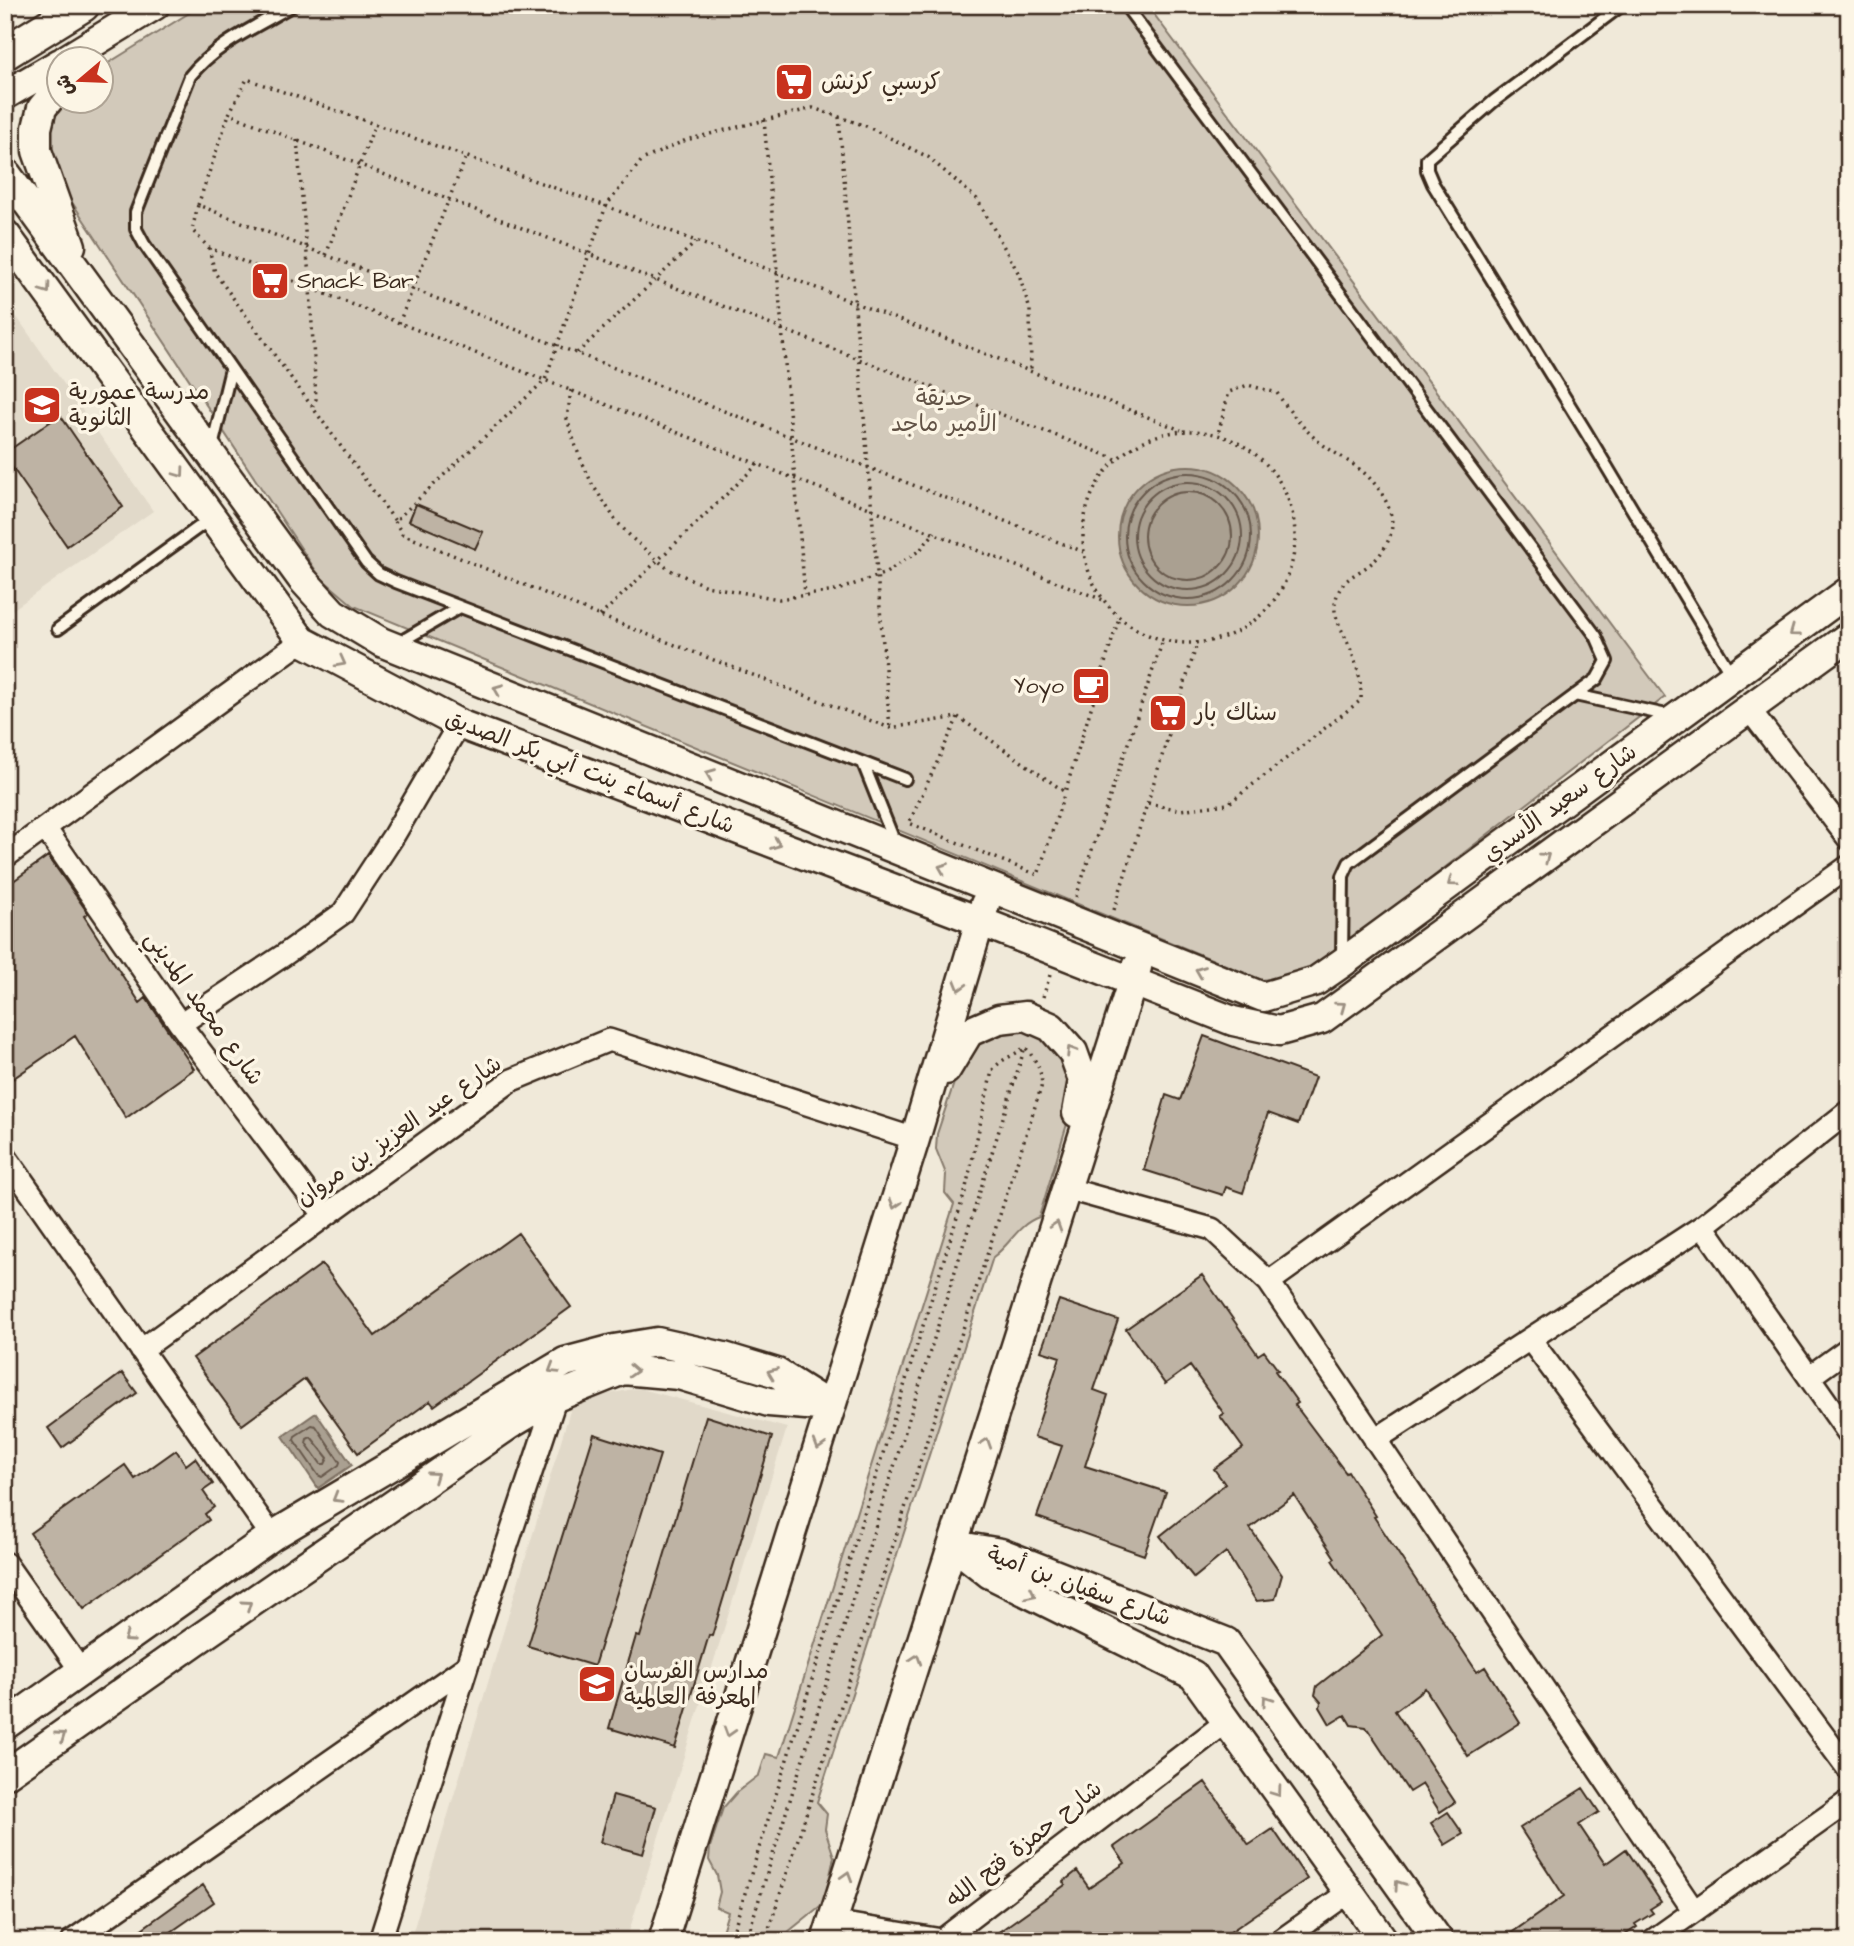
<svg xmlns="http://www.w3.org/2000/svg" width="1854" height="1946" font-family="'Architects Daughter','Playpen Sans Arabic',sans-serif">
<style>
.built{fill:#e1d9c9}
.green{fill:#d2c9ba;stroke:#867a6c;stroke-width:2}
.water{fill:#aaa091;stroke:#7e7163;stroke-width:2}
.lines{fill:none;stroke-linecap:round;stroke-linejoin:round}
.shore{stroke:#67594c;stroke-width:2}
.building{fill:#beb3a4;stroke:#3b2a1e;stroke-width:2}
.lane-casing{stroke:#3b2a1e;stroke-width:16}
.street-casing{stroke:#3b2a1e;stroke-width:26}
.secondary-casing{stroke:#3b2a1e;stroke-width:33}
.primary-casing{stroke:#3b2a1e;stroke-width:37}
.path{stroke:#3b2a1e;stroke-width:3.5;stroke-dasharray:2 5;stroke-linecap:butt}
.lane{stroke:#fcf5e5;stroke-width:10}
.street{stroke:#fcf5e5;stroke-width:21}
.secondary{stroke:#fcf5e5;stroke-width:28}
.primary{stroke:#fcf5e5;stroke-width:32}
.oneway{stroke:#9c9082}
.labels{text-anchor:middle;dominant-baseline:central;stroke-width:7;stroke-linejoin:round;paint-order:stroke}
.poi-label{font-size:23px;fill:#3b2a1e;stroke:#fcf5e5;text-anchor:start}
.park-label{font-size:23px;fill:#615245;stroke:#fcf5e5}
.street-label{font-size:23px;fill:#3b2a1e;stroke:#fcf5e5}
</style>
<rect width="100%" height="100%" fill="#f0e9d9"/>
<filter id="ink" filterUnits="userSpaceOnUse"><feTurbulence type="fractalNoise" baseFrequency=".0143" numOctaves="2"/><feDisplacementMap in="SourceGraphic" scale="14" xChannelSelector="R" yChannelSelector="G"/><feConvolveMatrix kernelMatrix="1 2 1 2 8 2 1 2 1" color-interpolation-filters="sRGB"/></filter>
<g filter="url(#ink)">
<path class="built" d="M5,300L153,511L5,615Z
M638,1388L787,1428L626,1941H410L573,1401Z"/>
<path class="green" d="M202,5H1147L1665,697L1309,973L1262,980L354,606L320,577L44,160V129L60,102H102V67Z
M1017,1022L1055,1036L1079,1084L1039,1217C1017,1225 1011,1244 993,1257L817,1802L827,1814L825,1829L834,1857L824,1903L788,1932L775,1934L773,1941H719L728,1912L716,1907L720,1892L717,1875L709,1860L710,1847L723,1808L737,1792L759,1775L766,1754L779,1757L954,1204L945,1193L946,1174L936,1149L937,1134L964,1053L982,1033Z"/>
<path class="water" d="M1118 536a70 70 0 1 1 140 0a70 70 0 1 1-140 0Z
M316,1413L352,1465L318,1488L283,1436Z"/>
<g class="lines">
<path class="shore" d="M1125 536a63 63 0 1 1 126 0a63 63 0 1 1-126 0Z
M1134 536a54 54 0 1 1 108 0a54 54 0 1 1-108 0Z
M1144 536a44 44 0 1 1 88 0a44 44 0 1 1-88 0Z
M312,1425L316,1426L340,1462L339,1465L322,1477L318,1475L294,1440L295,1436Z
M311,1437L328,1458L325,1464H321L306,1443L307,1439Z"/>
</g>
<path class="building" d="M60,415L123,507L67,546L5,457V453Z
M416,504L483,532L475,549L409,521Z
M48,856L88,913L84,916L140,1003L146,998L194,1069L126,1118L75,1036L5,1084V887Z
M1204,1036L1315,1077L1298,1124L1268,1113L1243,1193L1226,1187L1223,1195L1144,1170L1166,1095L1180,1100Z
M518,1233L571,1307L434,1406L430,1401L358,1453L305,1379L242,1425L193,1358L322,1264L375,1336Z
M1202,1275L1258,1355L1264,1351L1278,1370L1275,1371L1298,1403L1295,1405L1346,1473L1348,1472L1376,1516L1374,1517L1477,1672L1485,1667L1520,1723L1468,1756L1425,1688L1395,1711L1455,1802L1440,1812L1422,1784L1409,1792L1366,1727L1351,1725L1345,1715L1330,1724L1320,1707L1321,1702L1315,1695L1317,1686L1382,1635L1332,1560L1335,1558L1294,1495L1250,1528L1282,1575L1275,1599L1256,1601L1226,1552L1194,1578L1160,1536L1225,1484L1214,1469L1243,1448L1220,1416L1224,1414L1190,1366L1165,1384L1126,1329Z
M1059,1300L1118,1320L1094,1390L1108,1395L1085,1466L1166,1492L1144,1555L1037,1517L1062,1446L1034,1437L1060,1357L1041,1351Z
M122,1373L137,1393L62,1448L48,1428Z
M706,1416L772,1437L712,1636L709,1635L675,1748L609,1728L636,1636L640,1637Z
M594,1434L660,1455L594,1666L528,1646Z
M176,1450L186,1465L195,1458L213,1484L203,1491L214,1507L205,1514L209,1520L84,1609L30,1533L125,1465L135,1479Z
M1205,1782L1249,1845L1273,1829L1307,1879L1217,1941H986L1065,1885L1063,1882L1077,1871L1089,1888L1125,1863L1114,1847Z
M1583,1788L1599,1812L1579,1825L1605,1864L1626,1849L1661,1902L1650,1909L1653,1913L1635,1924L1637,1927L1616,1941H1500L1564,1896L1520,1828Z
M613,1795L656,1807L643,1854L600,1842Z
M1448,1812L1463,1834L1445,1845L1431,1823Z
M203,1885L214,1902L158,1941H125Z"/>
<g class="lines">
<g class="lane-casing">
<path id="lane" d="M293,5C258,26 215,44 190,76L136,212V229L144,244L366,562L379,574L396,582L905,779
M1125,5L1596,636L1607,661L1597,679L1349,863L1343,876L1342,957
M1622,5L1494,101L1427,159V170L1433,184L1586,432L1731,674
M212,447L231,369
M58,629L210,519
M395,645L460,607
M1575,695L1671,716
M863,763L895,843"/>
</g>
<g class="street-casing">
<path id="street" d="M1749,709L1849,839
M45,828L180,1024L325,1216
M5,857L302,641
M180,1024L284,955L343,913L394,835L459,724
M5,1156L272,1536
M1068,1189L1212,1229L1269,1282L1694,1911
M1703,1226L1849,1434
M1269,1282L1849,866
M1530,1339L1849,1770
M141,1350L512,1080L609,1040L915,1139
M1809,1377L1849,1348
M1375,1440L1703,1226L1849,1111
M5,1563L81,1671
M832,1922L942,1940L1226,1722
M72,1941L467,1666
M380,1941L467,1666L556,1397
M1280,1941L1349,1892
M1652,1941L1849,1801"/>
</g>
<g class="secondary-casing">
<path id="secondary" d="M65,60L155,5
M60,86L42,108L37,128V151L71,246
M5,95L60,63
M5,172L302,579L333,613L381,642L1263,997L1316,981L1342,963L1849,591
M5,234L302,641L459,724L979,921L1233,1021L1279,1031L1322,1019L1849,636
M946,1070L969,1032L999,1019L1026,1016L1051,1027L1073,1052L1083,1080L1077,1113
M953,1545L1001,1553L1226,1642L1439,1941
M955,1546L990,1574L1193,1675L1384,1941
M5,1725L272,1536L565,1362L614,1349L657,1342L724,1357L777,1373L826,1404
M5,1775L197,1640L509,1425L556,1397L623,1370L679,1375L769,1402L831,1407
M663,1941L915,1139L985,904
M826,1941L1137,967"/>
</g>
<g class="primary-casing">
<path id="primary" d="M5,53L83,5"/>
</g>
<path class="path" d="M839,117L890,728
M764,120L805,595
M297,140L310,288L316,399L312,407
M198,205L229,114
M209,248L215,273L395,521L545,380L606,206L642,160L686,140L813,108L866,126L928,157L977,199L1019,274L1030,310L1031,371
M326,255L375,124
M399,323L466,157
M577,353L697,241
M571,390L567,419L577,450L592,484L617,522L633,539L668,569L706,586L779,599L835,591L886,573L920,550L935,532
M1083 537a106 106 0 1 1 212 0a106 106 0 1 1-212 0Z
M1116,459L229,114L247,79L606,206L1181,430
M395,521L402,534L600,616L890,728L958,717L909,823L1038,875L1065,792
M1084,552L198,205L192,230L209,248L1103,600
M600,616L759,463
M958,717L1065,792L1119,618
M1148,803L1180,810L1228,804L1361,700C1362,680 1356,662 1348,643C1343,632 1333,616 1335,604C1339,578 1356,576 1373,562C1380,556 1387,545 1390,536C1398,513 1379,485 1362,471C1348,460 1332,452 1318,441C1301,426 1289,411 1277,393L1248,385L1229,392L1218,434
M1076,897L1163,640
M1114,910L1197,644
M1043,997L1050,975
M730,1941L965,1192L992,1071C1001,1058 1013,1057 1025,1047C1035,1059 1044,1072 1041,1088L765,1941
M746,1941L1025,1047"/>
<use href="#lane" class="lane"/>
<use href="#street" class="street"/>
<use href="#secondary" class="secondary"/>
<use href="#primary" class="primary"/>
</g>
<defs><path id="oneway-chevron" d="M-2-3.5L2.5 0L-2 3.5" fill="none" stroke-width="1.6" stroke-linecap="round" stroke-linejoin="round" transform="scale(1.75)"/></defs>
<g class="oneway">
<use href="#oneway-chevron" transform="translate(46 289) rotate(54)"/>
<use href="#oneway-chevron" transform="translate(180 473) rotate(54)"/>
<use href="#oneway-chevron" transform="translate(1794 632) rotate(144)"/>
<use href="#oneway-chevron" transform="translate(341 662) rotate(28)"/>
<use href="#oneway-chevron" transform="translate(498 689) rotate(-158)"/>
<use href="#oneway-chevron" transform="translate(710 774) rotate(-158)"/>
<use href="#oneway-chevron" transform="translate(776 844) rotate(21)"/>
<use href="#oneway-chevron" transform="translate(1545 857) rotate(-36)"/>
<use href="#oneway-chevron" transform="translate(943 868) rotate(-158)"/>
<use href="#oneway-chevron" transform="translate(1452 882) rotate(144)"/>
<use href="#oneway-chevron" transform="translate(1200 971) rotate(-158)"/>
<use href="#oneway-chevron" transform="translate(960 986) rotate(106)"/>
<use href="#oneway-chevron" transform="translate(1341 1006) rotate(-36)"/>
<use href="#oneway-chevron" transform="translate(1071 1051) rotate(-122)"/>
<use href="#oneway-chevron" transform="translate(895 1204) rotate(107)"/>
<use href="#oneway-chevron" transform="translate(1056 1226) rotate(-72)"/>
<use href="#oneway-chevron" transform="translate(553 1369) rotate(148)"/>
<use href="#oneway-chevron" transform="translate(633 1371) rotate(3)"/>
<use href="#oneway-chevron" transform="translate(772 1373) rotate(-159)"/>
<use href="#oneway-chevron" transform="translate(986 1443) rotate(-72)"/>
<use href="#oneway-chevron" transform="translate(819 1445) rotate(107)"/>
<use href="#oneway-chevron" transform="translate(434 1476) rotate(-35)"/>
<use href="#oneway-chevron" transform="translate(337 1498) rotate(149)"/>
<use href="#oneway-chevron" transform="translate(1031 1594) rotate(26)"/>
<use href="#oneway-chevron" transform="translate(247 1605) rotate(-35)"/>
<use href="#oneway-chevron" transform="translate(128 1638) rotate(145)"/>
<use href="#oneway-chevron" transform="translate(916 1659) rotate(-72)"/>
<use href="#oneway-chevron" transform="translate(1267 1700) rotate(-125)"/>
<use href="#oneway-chevron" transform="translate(729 1732) rotate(107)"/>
<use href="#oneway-chevron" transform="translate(61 1736) rotate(-35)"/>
<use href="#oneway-chevron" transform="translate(1277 1792) rotate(54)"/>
<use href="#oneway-chevron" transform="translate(847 1876) rotate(-73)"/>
<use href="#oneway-chevron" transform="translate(1399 1885) rotate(-125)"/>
</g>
</g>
<defs>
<g id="supermarket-square" transform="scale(2.0125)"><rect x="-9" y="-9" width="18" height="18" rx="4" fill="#c8321e" stroke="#fcf5e5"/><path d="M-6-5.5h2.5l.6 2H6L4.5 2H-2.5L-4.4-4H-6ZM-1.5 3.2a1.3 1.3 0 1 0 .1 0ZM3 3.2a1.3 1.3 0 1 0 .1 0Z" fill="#fff"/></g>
<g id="school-square" transform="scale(2.0125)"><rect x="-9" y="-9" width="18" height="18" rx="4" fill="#c8321e" stroke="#fcf5e5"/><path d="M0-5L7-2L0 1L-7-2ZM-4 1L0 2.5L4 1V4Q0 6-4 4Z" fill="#fff"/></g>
<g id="cafe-square" transform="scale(2.0125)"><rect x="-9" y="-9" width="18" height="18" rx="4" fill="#c8321e" stroke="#fcf5e5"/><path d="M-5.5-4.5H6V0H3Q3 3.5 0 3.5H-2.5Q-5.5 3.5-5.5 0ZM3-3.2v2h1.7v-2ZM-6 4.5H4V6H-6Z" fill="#fff"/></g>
</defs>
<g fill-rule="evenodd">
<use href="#supermarket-square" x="794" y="82"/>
<use href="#supermarket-square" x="270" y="281"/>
<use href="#school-square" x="42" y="405"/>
<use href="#cafe-square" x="1091" y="686"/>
<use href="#supermarket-square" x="1168" y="713"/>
<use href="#school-square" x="597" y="1684"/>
</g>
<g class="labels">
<g class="poi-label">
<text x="821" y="82">كرسبي كرنش</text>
<text x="297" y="281">Snack Bar</text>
<text x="69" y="392">مدرسة عمورية<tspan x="69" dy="26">الثانوية</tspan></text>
<text x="1064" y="686" text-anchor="end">Yoyo</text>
<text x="1195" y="713">سناك بار</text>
<text x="624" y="1671">مدارس الفرسان<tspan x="624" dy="26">المعرفة العالمية</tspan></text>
</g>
<g class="park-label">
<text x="944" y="398">حديقة<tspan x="944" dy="26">الأمير ماجد</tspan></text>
</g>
<g class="street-label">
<text transform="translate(590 772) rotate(21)">شارع أسماء بنت أبي بكر الصديق</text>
<text transform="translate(1560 803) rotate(-36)">شارع سعيد الأسدي</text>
<text transform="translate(204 1008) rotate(54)">شارع محمد المديني</text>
<text transform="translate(399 1131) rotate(-35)">شارع عبد العزيز بن مروان</text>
<text transform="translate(1079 1586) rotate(20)">شارع سفيان بن أمية</text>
<text transform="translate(1024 1844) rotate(-38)">شارح حمزة فتح الله</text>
</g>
</g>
<rect width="1854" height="1946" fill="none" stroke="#fcf5e5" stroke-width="28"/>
<rect x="14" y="14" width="1826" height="1918" fill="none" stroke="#3b2a1e" stroke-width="2.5" filter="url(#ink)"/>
<g transform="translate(80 80) rotate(251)"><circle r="33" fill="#fcf5e5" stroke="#afa495" stroke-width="2"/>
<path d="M0-5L12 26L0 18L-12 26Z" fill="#c8321e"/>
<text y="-10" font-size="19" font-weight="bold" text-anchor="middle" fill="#3b2a1e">ش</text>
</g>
</svg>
